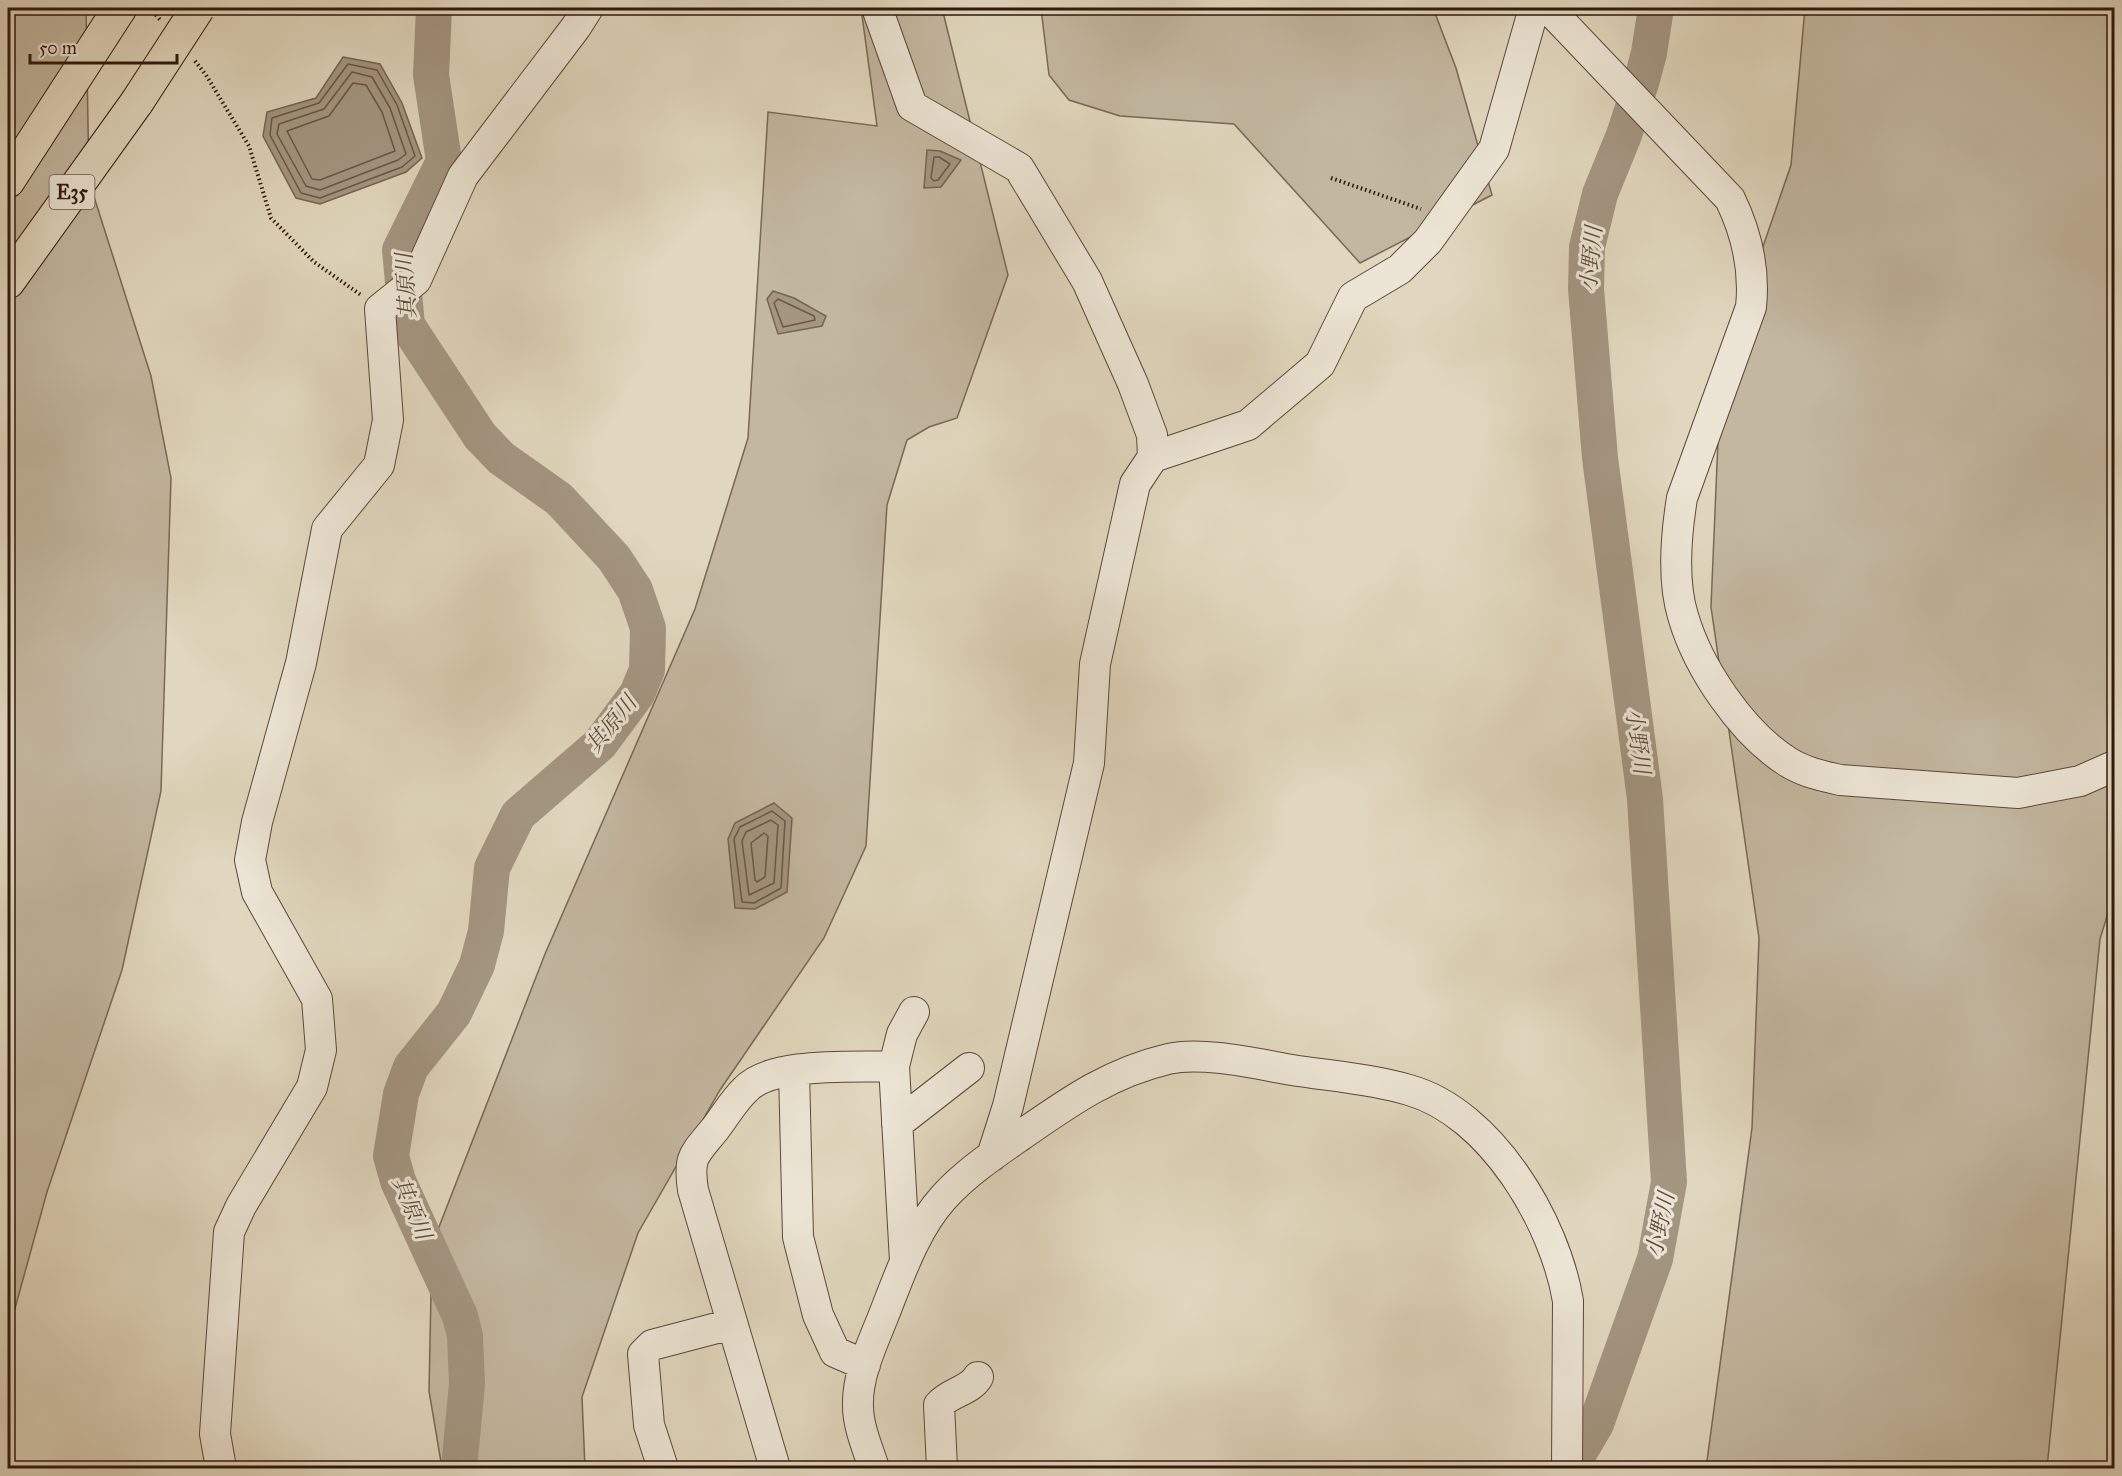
<svg xmlns="http://www.w3.org/2000/svg" width="2122" height="1476" font-family="'IM FELL Great Primer','Noto Serif JP',serif">
<style>
.green{fill:#c3b7a0;stroke:#796856;stroke-width:1.5}
.water{fill:#a49681;stroke:#756452;stroke-width:1.5}
.lines{fill:none;stroke-linecap:round;stroke-linejoin:round}
.shore{stroke:#6a5746;stroke-width:1.5}
.river{stroke:#a49681;stroke-width:36}
.minor-casing{stroke:#5c4838;stroke-width:32}
.highway-casing{stroke:#2f180c;stroke-width:35}
.path{stroke:#2f180c;stroke-width:4;stroke-dasharray:1.5 3;stroke-linecap:butt}
.minor{stroke:#ece5d5;stroke-width:30}
.highway{stroke:#e1d7be;stroke-width:33}
.highway-bridge-casing{stroke:#2f180c;stroke-width:35;stroke-linecap:butt}
.highway-bridge{stroke:#e1d7be;stroke-width:33}
.labels{text-anchor:middle;dominant-baseline:central;stroke-width:6;stroke-linejoin:round;paint-order:stroke}
.shield{fill:#ece5d5;stroke:#685648;stroke-width:1.5}
.shield-label{font-size:20px;font-weight:bold;fill:#2f180c}
.water-label{font-size:22px;font-style:italic;fill:#5e4a3b;stroke:#ece5d5}
</style>
<rect width="100%" height="100%" fill="#e1d7be"/>
<filter id="stains"><feTurbulence type="fractalNoise" baseFrequency=".00333" numOctaves="4"/><feColorMatrix values="0 0 0 0 .2 0 0 0 0 .09 0 0 0 0 .02 0 0 0 .5 -.17"/></filter>
<radialGradient id="worn" r=".72"><stop offset=".6" stop-color="#630" stop-opacity="0"/><stop offset="1" stop-color="#630" stop-opacity=".3"/></radialGradient>
<path class="green" d="M8,8H86L89,181L151,376L171,478L161,791L122,970L47,1192L8,1334Z
M861,8H942L1008,275L957,418L929,427L907,440L887,505L866,846L824,938L720,1090L638,1233L582,1397L585,1468H442L429,1391L432,1245L545,954L695,609L748,438L768,112L877,126Z
M1041,8H1433L1456,68L1492,195L1360,263L1234,124L1120,116L1069,100L1049,75Z
M1805,8H2114V894L2100,939L2047,1468H1706L1752,1128L1759,938L1711,607L1721,369L1791,165Z"/>
<path class="water" d="M343,57L380,64L402,103L422,158L406,172L320,204L296,198L263,136L267,112L316,98Z
M927,150L940,151L961,160L941,187L924,188Z
M773,291L794,298L826,316L822,326L778,334L767,299Z
M774,803L792,818L787,892L755,909L735,908L728,839L735,823Z"/>
<g class="lines">
<path class="shore" d="M348,64L377,70L397,105L415,156L402,167L320,198L301,193L270,135L272,118L319,103Z
M352,72L372,77L390,108L406,154L398,160L320,190L306,186L277,134L279,124L324,109Z
M353,83L366,85L382,112L395,151L320,180L312,179L287,131L329,116Z
M934,157H939L950,164L938,180L934,181L931,178Z
M778,299L814,316L815,320L783,327L774,303Z
M772,811L785,821L781,888L754,903L742,902L734,839L740,827Z
M771,820L778,825L774,883L749,895L742,841L746,832Z
M764,833L768,836L765,877L757,882L755,880L751,843Z"/>
<path class="river" d="M434,8L431,75L444,161L400,250L407,325L480,436L501,458L559,499L614,558L635,590L648,628L647,670L637,694L600,744L518,815L492,868L486,931L477,965L454,1013L411,1067L401,1094L391,1156L398,1181L460,1316L465,1336L467,1384L459,1468
M1570,1468L1596,1424L1655,1259L1669,1182L1645,799L1600,458L1586,289L1587,247L1600,194L1624,135L1641,83L1649,53L1656,8"/>
<g class="minor-casing">
<path id="minor" d="M877,8L912,106L1019,168L1087,281L1133,384L1152,435L1153,457
M1548,8L1730,199C1747,234 1755,269 1751,307L1682,498C1676,535 1672,580 1683,616C1698,668 1742,733 1788,762C1804,772 1822,776 1840,780L2018,793L2080,781L2114,766
M894,1066L902,1034L914,1012
M794,1071L798,1237L818,1315L835,1352L865,1365
M897,1124L969,1068
M992,1156L1008,1106L1089,763L1095,664L1135,484L1153,457L1248,425L1320,364L1353,297L1400,269L1428,241L1494,149L1534,8
M221,1468L215,1434L229,1232L241,1206L312,1087L321,1050L317,999L257,892L250,860L257,822L301,663L327,529L379,465L388,420L380,309L416,280L463,176L576,27L588,8
M663,1468L649,1425L643,1354L652,1345L732,1324
M775,1468L693,1190C688,1156 694,1155 715,1129C725,1116 734,1100 746,1089C773,1061 856,1068 894,1066L905,1261
M874,1468C868,1449 858,1427 858,1406C857,1375 872,1345 883,1317C899,1277 914,1230 944,1197C966,1173 994,1154 1020,1136C1069,1102 1109,1073 1168,1059C1202,1051 1257,1064 1292,1070C1330,1076 1372,1079 1409,1090C1491,1113 1555,1222 1568,1301L1567,1468
M942,1468L939,1405C950,1392 970,1391 978,1377"/>
</g>
<g class="highway-casing">
<path id="highway" d="M8,181L120,8
M8,282L137,102"/>
</g>
<path class="path" d="M150,8L161,21
M195,61L206,75L249,146L271,218L314,262L361,295
M1331,178L1421,209"/>
<use href="#minor" class="minor"/>
<use href="#highway" class="highway"/>
<g class="highway-bridge-casing">
<path id="highway-bridge" d="M137,102L198,8"/>
</g>
<use href="#highway-bridge" class="highway-bridge"/>
</g>
<g class="labels">
<rect class="shield" x="49.5" y="175" width="45" height="34" rx="4.5"/>
<g class="shield-label">
<text x="72" y="192">E35</text>
</g>
<g class="water-label">
<text transform="translate(1591 259) rotate(-85)">小野川</text>
<text transform="translate(406 286) rotate(-94)">其原川</text>
<text transform="translate(611 724) rotate(-51)">其原川</text>
<text transform="translate(1638 741) rotate(82)">小野川</text>
<text transform="translate(412 1208) rotate(67)">其原川</text>
<text transform="translate(1660 1225) rotate(-78)">小野川</text>
</g>
</g>
<rect width="2122" height="1476" fill="none" stroke="#e1d7be" stroke-width="30"/>
<rect x="9" y="9" width="2104" height="1458" fill="none" stroke="#2f180c" stroke-width="3"/>
<rect x="15" y="15" width="2092" height="1446" fill="none" stroke="#2f180c" stroke-width="1.5"/>
<path d="M30 54v9h147v-9" fill="none" stroke="#2f180c" stroke-width="3"/>
<text x="39" y="54" font-size="18" fill="#2f180c" stroke="#ece5d5" stroke-width="4.5" paint-order="stroke">50 m</text>
<rect width="100%" height="100%" filter="url(#stains)"/>
<rect width="100%" height="100%" fill="url(#worn)"/>
</svg>
